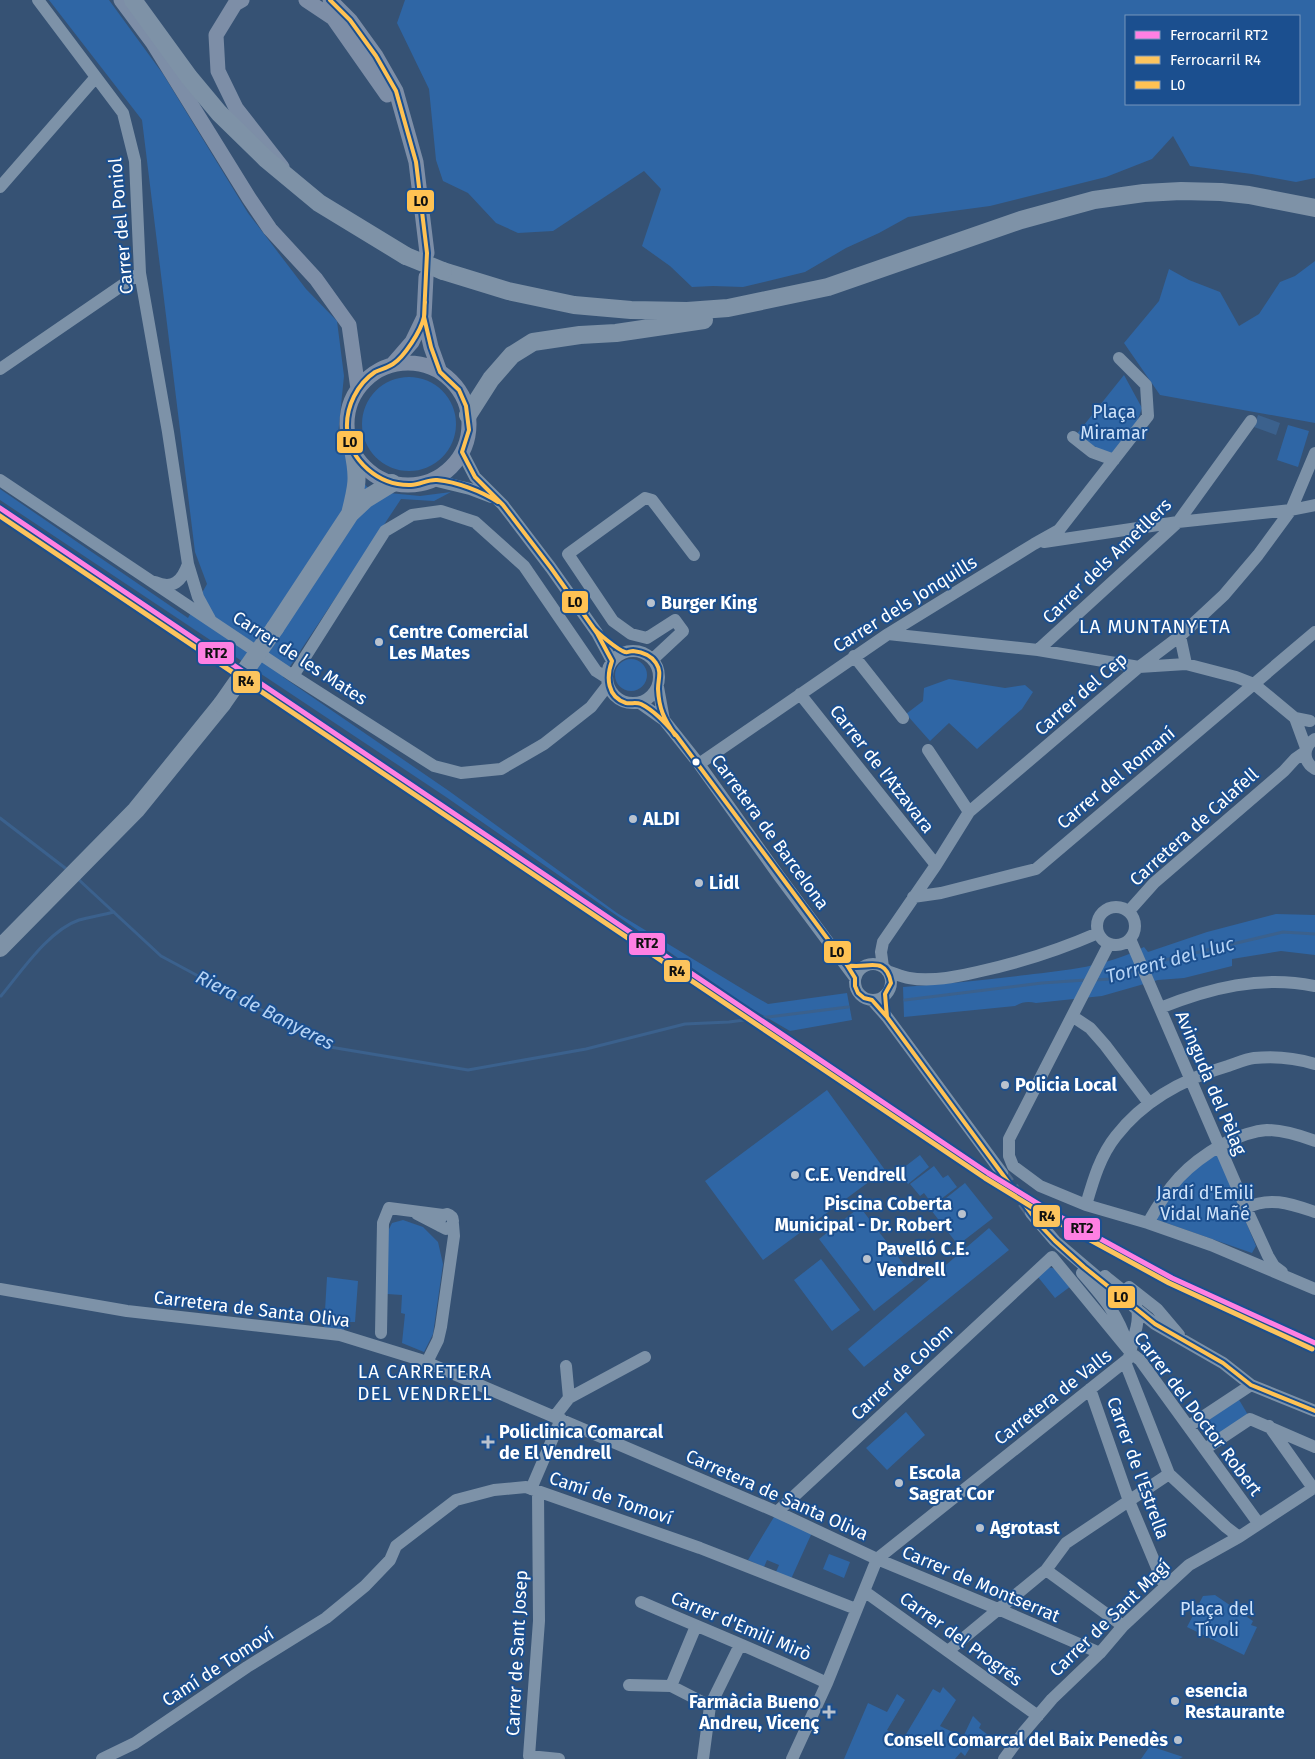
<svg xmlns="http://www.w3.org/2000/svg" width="1315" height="1759" font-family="'Fira Sans',sans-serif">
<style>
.green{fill:#2f66a5;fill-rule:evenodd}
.water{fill:#3b618d}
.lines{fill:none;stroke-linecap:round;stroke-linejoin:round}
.stream{stroke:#3b618d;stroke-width:3}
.minor-tunnel{stroke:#546c89;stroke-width:12;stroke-dasharray:12 6;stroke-linecap:butt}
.minor{stroke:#7d92a8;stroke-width:12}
.major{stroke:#7d8ea7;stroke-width:15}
.highway{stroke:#7e92a7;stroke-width:18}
.highway-bridge{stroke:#7e92a7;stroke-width:18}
.bus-1-casing{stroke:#1b4f8f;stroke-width:8}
.bus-1{stroke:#ffc253;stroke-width:4}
.rail-1-casing{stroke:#1b4f8f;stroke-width:9}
.rail-2-casing{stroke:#1b4f8f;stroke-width:9}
.rail-1{stroke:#ff80e3;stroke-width:5}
.rail-2{stroke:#fcc45e;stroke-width:5}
.poi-dot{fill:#b9c2ce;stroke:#1b4f8f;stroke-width:2}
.bus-dot{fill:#fff;stroke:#1b4f8f;stroke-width:2}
.labels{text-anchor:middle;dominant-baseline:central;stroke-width:4;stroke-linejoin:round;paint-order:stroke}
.street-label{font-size:18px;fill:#fff;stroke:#1b4f8f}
.park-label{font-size:18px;fill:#cfe3fa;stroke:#1b4f8f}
.poi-label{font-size:18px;font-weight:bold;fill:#fff;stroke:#1b4f8f;text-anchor:start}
.neighbourhood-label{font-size:19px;letter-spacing:1px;fill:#fff;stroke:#1b4f8f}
.water-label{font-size:19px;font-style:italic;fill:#b5d3f5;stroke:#1b4f8f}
.line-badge{stroke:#1b4f8f;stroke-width:2}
.pale-badge-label{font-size:14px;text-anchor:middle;font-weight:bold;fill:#111}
</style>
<rect width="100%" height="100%" fill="#365274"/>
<path class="green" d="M49,0H109L163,74L248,213L306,289L337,321L344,376L338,435L345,456L367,487L389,493L420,496L451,492L434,501L401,499L283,677L449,791L617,913L754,996L768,1004L847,993L852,1020L790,1031L747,1006L446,797L0,500V489L188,618L207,584L195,552L142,120Z
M405,0H1315V178L1296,182L1252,174L1190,166L1173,136L1152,159L1106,177L990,206L908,217L879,233L846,248L805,272L743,287L713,286L692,287L670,266L642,246L661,189L644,171L553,231L518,233L496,223L468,193L443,181L436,160L429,89L397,23ZM1299,16V104H1126V16Z
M1315,261V423L1160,395L1124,343L1159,301L1169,269L1189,280L1220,292L1239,326L1259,314L1280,282L1295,276Z
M1124,375L1142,408L1133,434L1112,454L1097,448L1076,435Z
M362 424a47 47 0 1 1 94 0a47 47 0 1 1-94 0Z
M1288,425L1309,431L1298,467L1277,460Z
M615 675a16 16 0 1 1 32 0a16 16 0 1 1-32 0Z
M949,679L1005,688L1025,685L1033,692L1022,709L977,749L949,723L930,741L906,714L923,701L924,688Z
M1276,914L1315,915V955L1281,951L1232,959V966L1184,978L1158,980L1102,996L1036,1003C1028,1001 1022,1002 1015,1006L904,1017L903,987C944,984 985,980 1026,975C1067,970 1106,967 1144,947L1148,952L1207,932Z
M827,1090L885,1170L763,1260L705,1181Z
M1217,1153L1256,1246L1252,1253L1155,1219C1168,1191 1191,1170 1217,1153Z
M920,1155L929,1167L908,1184L898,1172Z
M934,1166L943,1178L948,1175L957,1187L933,1205L924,1193L920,1196L910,1184Z
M965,1183L993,1218L958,1245L931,1210Z
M860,1207L915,1279L874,1311L819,1239Z
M403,1220L423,1227L438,1242L443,1264L433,1334L424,1352L402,1343L405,1314L401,1313L402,1295L387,1294V1233L392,1223Z
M989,1228L1009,1250L864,1367L848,1349Z
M821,1259L860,1310L832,1331L794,1280Z
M1047,1267L1057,1269L1071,1286L1055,1298L1038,1277Z
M327,1277L358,1281L355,1322H345L344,1331L324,1327Z
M1238,1398L1248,1415L1211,1440L1200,1424Z
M906,1412L925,1435L887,1470L866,1448Z
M777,1512L815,1526L791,1579L776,1572L779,1565L767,1560L764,1567L748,1560Z
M829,1554L850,1562L844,1578L823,1569Z
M1215,1595L1253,1621L1251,1625L1257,1627L1244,1655L1187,1627L1203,1596Z
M943,1687L956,1700L940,1726L963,1737L973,1716L981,1724L979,1728L992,1738L987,1749L976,1738L965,1756L961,1752L955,1759H844L868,1703L887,1712L897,1694L905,1700L887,1730L902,1741L933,1689L940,1693Z
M1150,1746L1183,1757L1179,1759H1141Z"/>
<path class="water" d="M1258,415L1280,423L1276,435L1254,427Z"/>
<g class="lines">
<path class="stream" d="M0,818L69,871
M78,879L161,956L330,1047L468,1070L586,1049L685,1024L729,1022L848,1007
M1145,966L1161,961L1283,932L1315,934
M1095,980L1111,979L1139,968
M1,996C21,972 49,930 79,920C90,917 103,915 114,912
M905,1000L1042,983L1086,980"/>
<path class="minor-tunnel" d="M1002,1173L1031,1213"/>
<path class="minor" d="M38,0L123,113L135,161L140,273L168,432L188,564L198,597L210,619
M0,187L96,77
M0,369L140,273
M1073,437L1092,452L1114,460
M462,452L475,477L503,505L551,568L597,633L612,661
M0,480L293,676L434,766L461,773L501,769L544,744L591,707L608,685
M433,480L470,489L491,497
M1044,542L1178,522L1291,510L1315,505
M155,582C173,590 182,581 188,564
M888,634L1038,650L1139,667L1186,664L1236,677L1254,684L1295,718L1306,748
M1180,636L1186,664
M1038,650L1178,522L1251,421
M607 677a26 26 0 1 1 52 0a26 26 0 1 1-52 0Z
M854,656L903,718
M653,659L683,631L675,620L647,638L631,634L613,621L568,554L645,498L652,500L694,555
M293,676L385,531L412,515L441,511L475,522L524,566L596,671L607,678
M658,687L664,720
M800,694L936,865
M640,703L664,720L699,764L779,876L855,978
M1295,718L1310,721
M1315,739C1303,746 1302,761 1315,769
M928,750L969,812
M699,764L888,634L1034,544L1059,530L1148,416L1146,385L1119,358
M913,897L941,893L1036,869L1315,632
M1097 926a19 19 0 1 1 38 0a19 19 0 1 1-38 0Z
M1129,911L1154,883L1284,771L1295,759L1305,752
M1130,939L1246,1208L1268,1256L1274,1266L1282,1272
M1109,944L1009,1139V1156L1013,1166L1040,1186L1086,1205L1148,1223L1211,1245L1315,1289
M855 982a18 18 0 1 1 36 0a18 18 0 1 1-36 0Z
M883,967L881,952L883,942L936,865L969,812L1139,667L1180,636L1224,595L1258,555L1291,510L1315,453
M887,971C894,973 902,977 909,978C931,982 956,977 977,972C1019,963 1059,950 1098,933
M872,1000L887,1017L1002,1173
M1160,1008C1210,988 1261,975 1315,986
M1072,1016L1090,1028L1105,1045L1149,1103
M1086,1205C1093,1181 1100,1156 1116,1136C1144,1100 1186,1078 1228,1066C1237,1063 1246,1059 1254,1058C1274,1056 1296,1058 1315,1064
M1246,1208C1270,1196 1291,1204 1315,1212
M1031,1213L1055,1241L1109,1287
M417,1214L446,1229L452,1226C454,1220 453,1216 447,1214L443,1215L439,1221L440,1226
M1148,1223C1169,1185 1185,1166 1223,1144C1237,1137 1251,1131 1267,1130C1283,1130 1299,1135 1315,1141
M1082,1273C1104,1298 1118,1314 1128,1346
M1129,1287L1157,1309L1179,1335
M0,1289L127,1311L340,1335L421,1360L777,1512L877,1559L998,1609L1100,1653
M1134,1307L1155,1324L1223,1363L1251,1385L1315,1411
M381,1333L383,1223L389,1208L443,1215
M427,1362L438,1340L441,1327L454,1236L453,1224
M1125,1362L1169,1474L1226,1527L1239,1537
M1090,1389L1129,1501L1165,1587
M569,1398L645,1357
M555,1416L569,1398L566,1366
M1189,1426L1251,1385
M1269,1426L1313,1488
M1205,1449L1250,1419L1315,1447
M531,1489L561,1419
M538,1492L539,1621L529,1756L559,1759
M777,1512L1052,1257L1131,1353L1140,1360L1259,1524
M877,1559L1128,1359C1131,1353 1131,1347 1133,1340C1146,1301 1132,1299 1105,1276
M1046,1570L1123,1626
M864,1591L1038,1716
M641,1602C703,1629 766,1654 827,1683
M948,1651L1046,1570L1066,1543L1169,1474
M629,1685L671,1686L710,1706
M671,1686L696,1626
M102,1759L135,1743L247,1667L326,1618L365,1586L390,1560L396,1546L456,1500L494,1490L526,1487L700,1548L856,1609
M703,1759L710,1706L740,1645
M792,1759L827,1683L877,1559
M1004,1759L1023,1733L1052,1699L1100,1653L1123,1626L1165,1587L1189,1565L1239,1537L1315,1487"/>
<path class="major" d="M121,0L153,43L249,198L270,229L316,279L349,325L358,389
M242,0L235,4L216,35L218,71L236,108L282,167
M306,0L333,18L387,95
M330,0L350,20L376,56L396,91L416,162L427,253
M426,277L424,317L431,347L440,372
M347 424a61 61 0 1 1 122 0a61 61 0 1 1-122 0Z
M392,365L412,342L424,317"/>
<path class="highway" d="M133,0L189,77L219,113L266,159L319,203L406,256
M443,271L508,291L574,305L631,310L687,311L728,308L828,287L1021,220L1094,200L1144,193L1181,191L1221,192L1249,195L1315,208
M468,415L491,379L512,355L533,342L580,335L616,333L704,320
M350,514C357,486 359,478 353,450
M275,628L350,514L366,499L392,483
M0,948L136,810L222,704"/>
<path class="highway-bridge" d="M406,256L443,271
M222,704L275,628"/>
<g class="bus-1-casing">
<path id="bus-1" d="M330,0L350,20L376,56L396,91L416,162L427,253L424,317L431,347L440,372L459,390L466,406L469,430L462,452L475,477L503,505L551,568L597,633L612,661C606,677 607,697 626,703C631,704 636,702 641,704C655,711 666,724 676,735L847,965L855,978V986L858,993L864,998L872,1000L887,1017L1039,1224L1055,1241L1084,1267L1155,1324L1223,1363L1251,1385L1315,1411
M425,302C424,307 425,312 424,317C421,331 404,357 393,364C387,368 381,369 375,372C357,384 346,407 347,428C349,461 379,486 411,485C420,485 428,479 437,480C457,482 481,491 498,502
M592,626C596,632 618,650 625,652C627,653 630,651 633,651C642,652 651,655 656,663C662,672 658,679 658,689C659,709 664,719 675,735
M834,948L847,965C866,970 886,954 891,983L885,994L887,1017"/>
</g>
<use href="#bus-1" class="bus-1"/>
<g class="rail-1-casing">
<path id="rail-1" d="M0,508L988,1173L1053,1213L1172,1278L1315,1343"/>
</g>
<g class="rail-2-casing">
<path id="rail-2" d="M0,516L985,1178L1050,1218L1169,1283L1312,1349"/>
</g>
<use href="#rail-1" class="rail-1"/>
<use href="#rail-2" class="rail-2"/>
</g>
<g class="poi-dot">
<circle cx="651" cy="603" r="5"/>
<circle cx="379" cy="642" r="5"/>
<circle cx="633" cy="819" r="5"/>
<circle cx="699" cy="883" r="5"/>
<circle cx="1005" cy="1085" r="5"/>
<circle cx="795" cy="1175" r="5"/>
<circle cx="962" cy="1214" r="5"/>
<circle cx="867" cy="1259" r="5"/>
<path d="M485.5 1434.5h5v5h5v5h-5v5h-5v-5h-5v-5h5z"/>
<circle cx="899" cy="1483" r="5"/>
<circle cx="980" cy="1528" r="5"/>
<circle cx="1175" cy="1701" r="5"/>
<path d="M826.5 1704.5h5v5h5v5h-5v5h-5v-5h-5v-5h5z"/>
<circle cx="1178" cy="1740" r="5"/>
</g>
<circle class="bus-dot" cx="696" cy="762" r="4.5"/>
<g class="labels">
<g class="street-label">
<text transform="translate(121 226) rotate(-95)">Carrer del Poniol</text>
<text transform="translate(1107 561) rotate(-44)">Carrer dels Ametllers</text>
<text transform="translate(905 604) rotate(-32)">Carrer dels Jonquills</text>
<text transform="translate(300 658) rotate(33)">Carrer de les Mates</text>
<text transform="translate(1081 694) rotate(-41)">Carrer del Cep</text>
<text transform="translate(882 769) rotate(52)">Carrer de l'Atzavara</text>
<text transform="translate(1116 778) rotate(-40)">Carrer del Romaní</text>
<text transform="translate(1194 827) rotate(-42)">Carretera de Calafell</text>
<text transform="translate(770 832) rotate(54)">Carretera de Barcelona</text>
<text transform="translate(1211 1083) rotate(67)">Avinguda del Pèlag</text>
<text transform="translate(252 1309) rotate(7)">Carretera de Santa Oliva</text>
<text transform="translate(902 1372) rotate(-43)">Carrer de Colom</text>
<text transform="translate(1053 1397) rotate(-38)">Carretera de Valls</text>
<text transform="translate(1198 1414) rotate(53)">Carrer del Doctor Robert</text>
<text transform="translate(1138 1468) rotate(70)">Carrer de l'Estrella</text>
<text transform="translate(777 1495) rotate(24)">Carretera de Santa Oliva</text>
<text transform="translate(611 1498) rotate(19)">Camí de Tomoví</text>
<text transform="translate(981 1584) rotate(23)">Carrer de Montserrat</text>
<text transform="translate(1110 1618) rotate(-44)">Carrer de Sant Magí</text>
<text transform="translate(741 1626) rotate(23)">Carrer d'Emili Mirò</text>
<text transform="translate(961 1639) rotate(36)">Carrer del Progrés</text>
<text transform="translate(517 1653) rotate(-87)">Carrer de Sant Josep</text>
<text transform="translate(218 1667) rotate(-33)">Camí de Tomoví</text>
</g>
<g class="park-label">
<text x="1114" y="412">Plaça<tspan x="1114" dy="21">Miramar</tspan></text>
<text x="1205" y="1193">Jardí d'Emili<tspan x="1205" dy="21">Vidal Mañé</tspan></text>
<text x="1217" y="1609">Plaça del<tspan x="1217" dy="21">Tívoli</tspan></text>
</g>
<g class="poi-label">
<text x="661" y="603">Burger King</text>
<text x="389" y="632">Centre Comercial<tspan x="389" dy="21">Les Mates</tspan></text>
<text x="643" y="819">ALDI</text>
<text x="709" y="883">Lidl</text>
<text x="1015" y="1085">Policia Local</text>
<text x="805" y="1175">C.E. Vendrell</text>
<text x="952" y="1204" text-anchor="end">Piscina Coberta<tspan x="952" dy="21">Municipal - Dr. Robert</tspan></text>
<text x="877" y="1249">Pavelló C.E.<tspan x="877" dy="21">Vendrell</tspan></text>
<text x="499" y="1432">Policlinica Comarcal<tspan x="499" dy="21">de El Vendrell</tspan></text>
<text x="909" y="1473">Escola<tspan x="909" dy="21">Sagrat Cor</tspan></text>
<text x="990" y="1528">Agrotast</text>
<text x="1185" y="1691">esencia<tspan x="1185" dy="21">Restaurante</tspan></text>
<text x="819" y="1702" text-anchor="end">Farmàcia Bueno<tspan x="819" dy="21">Andreu, Vicenç</tspan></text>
<text x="1168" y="1740" text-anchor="end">Consell Comarcal del Baix Penedès</text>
</g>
<g class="neighbourhood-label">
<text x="1155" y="626">LA MUNTANYETA</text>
<text x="425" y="1371">LA CARRETERA<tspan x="425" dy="22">DEL VENDRELL</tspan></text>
</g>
<g class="water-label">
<text transform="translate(1170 960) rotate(-15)">Torrent del Lluc</text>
<text transform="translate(265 1010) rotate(27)">Riera de Banyeres</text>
</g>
</g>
<g class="line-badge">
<rect x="406" y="189" width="29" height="24" rx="5" fill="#ffc253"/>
<rect x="336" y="430" width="28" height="24" rx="5" fill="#ffc253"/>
<rect x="561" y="590" width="28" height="24" rx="5" fill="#ffc253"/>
<rect x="197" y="641" width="38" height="24" rx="5" fill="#ff80e3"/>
<rect x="232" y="670" width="29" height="24" rx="5" fill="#fcc45e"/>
<rect x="628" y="932" width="38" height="24" rx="5" fill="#ff80e3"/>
<rect x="823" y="940" width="29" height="24" rx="5" fill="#ffc253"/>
<rect x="663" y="959" width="28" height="24" rx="5" fill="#fcc45e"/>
<rect x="1032" y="1204" width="29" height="24" rx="5" fill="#fcc45e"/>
<rect x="1063" y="1217" width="38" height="24" rx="5" fill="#ff80e3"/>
<rect x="1107" y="1285" width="29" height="24" rx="5" fill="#ffc253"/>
</g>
<g class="pale-badge-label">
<text x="421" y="206">L0</text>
<text x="350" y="447">L0</text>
<text x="575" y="607">L0</text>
<text x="216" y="658">RT2</text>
<text x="246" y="686">R4</text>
<text x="647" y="948">RT2</text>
<text x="837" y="957">L0</text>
<text x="677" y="976">R4</text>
<text x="1047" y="1221">R4</text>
<text x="1082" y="1233">RT2</text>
<text x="1121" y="1302">L0</text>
</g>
<rect x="1125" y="15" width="175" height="90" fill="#1b4f8f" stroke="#7695bc"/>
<rect x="1135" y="31" width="25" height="8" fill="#ff80e3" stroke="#7695bc"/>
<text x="1170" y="40" font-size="15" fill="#ffffff">Ferrocarril RT2</text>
<rect x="1135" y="56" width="25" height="8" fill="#fcc45e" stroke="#7695bc"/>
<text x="1170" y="65" font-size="15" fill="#ffffff">Ferrocarril R4</text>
<rect x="1135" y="81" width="25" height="8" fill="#ffc253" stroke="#7695bc"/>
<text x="1170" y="90" font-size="15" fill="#ffffff">L0</text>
</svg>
